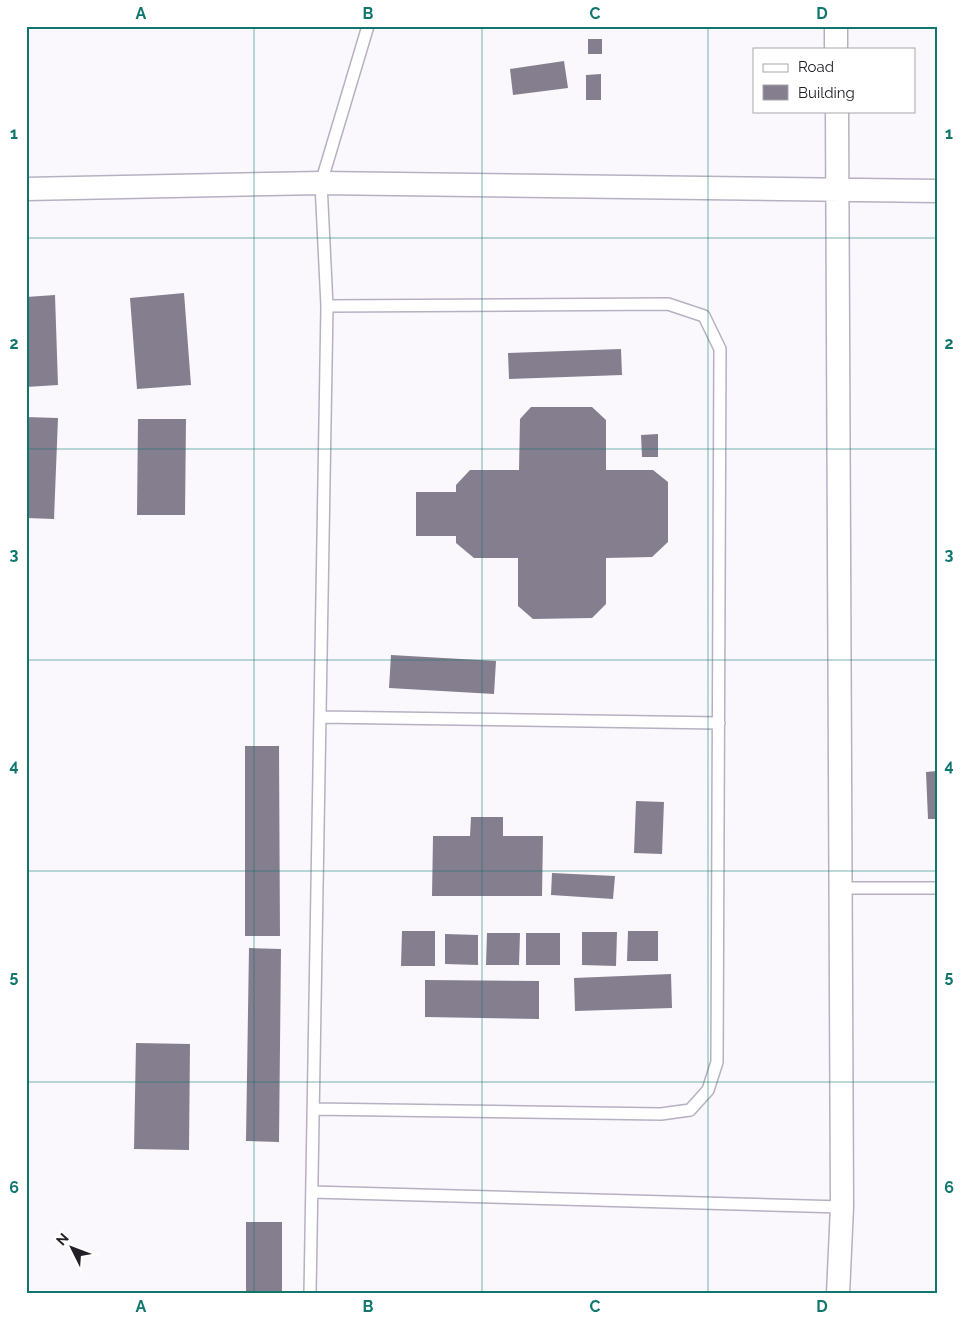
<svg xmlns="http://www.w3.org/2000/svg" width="963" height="1320" font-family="Raleway,sans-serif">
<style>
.building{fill:#857e8f}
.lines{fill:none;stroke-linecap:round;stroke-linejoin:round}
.lane-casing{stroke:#b7b0c2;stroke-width:14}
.street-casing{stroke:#b7b0c2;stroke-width:25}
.lane{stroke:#fff;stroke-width:11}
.street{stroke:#fff;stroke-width:22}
.grid{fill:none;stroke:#0f766e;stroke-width:1;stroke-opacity:0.55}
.neatline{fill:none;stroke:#0f766e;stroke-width:2}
.grid-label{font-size:16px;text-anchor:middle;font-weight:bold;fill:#0f766e}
</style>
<rect width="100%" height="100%" fill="#faf8fc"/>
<path class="building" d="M588,39H602V54H588Z
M564,61L568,88L513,95L510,69Z
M601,74V100H586V75Z
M184,293L191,385L137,389L130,298Z
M55,295L58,385L26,387V297Z
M621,349L622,375L509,379L508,353Z
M531,407H592L606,420V470H653L668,482V542L652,557L606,558V604L592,618L533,619L518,606V558H474L456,543V536H416V492H456V485L470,470H519L520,419Z
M26,417L58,418L54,519L26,518Z
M138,419H186L185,515H137Z
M658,434V457H642L641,435Z
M391,655L496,661L494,694L389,688Z
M245,746H279L280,936H245Z
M937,771V819H928L926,772Z
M636,801L664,802L662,854L634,853Z
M471,817H503V836H543L542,896H432L433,836H470Z
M552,873L615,876L613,899L551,895Z
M402,931H435V966H401Z
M628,931H658V961H627Z
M582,932H617L616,966L582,965Z
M487,933H520L519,965H486Z
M526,933H560V965H526Z
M445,934L478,935V965L445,964Z
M249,948L281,949L279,1142L246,1141Z
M671,974L672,1008L575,1011L574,978Z
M425,980L539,981V1019L425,1017Z
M136,1043L190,1044L189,1150L134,1149Z
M246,1222H282V1294H246Z"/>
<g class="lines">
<g class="lane-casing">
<path id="lane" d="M320,717L719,723
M840,888H937
M313,1109L661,1114L690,1110L708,1090L717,1062L720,349L704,316L668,304L327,306
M312,1192L842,1207
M310,1294L327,306L321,183L368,26"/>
</g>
<g class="street-casing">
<path id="street" d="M836,26V49
M837,111L842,1207L838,1294
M26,189L321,183L937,191"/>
</g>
<use href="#lane" class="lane"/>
<use href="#street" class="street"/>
</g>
<path class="grid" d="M254,26V1294M482,26V1294M708,26V1294M26,238H937M26,449H937M26,660H937M26,871H937M26,1082H937"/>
<rect width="963" height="1320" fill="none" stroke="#ffffff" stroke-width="55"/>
<rect x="753" y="48" width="162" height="65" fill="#ffffff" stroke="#a7a6a9"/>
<rect x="763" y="64" width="25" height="8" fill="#ffffff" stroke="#a7a6a9"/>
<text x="798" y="72" font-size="15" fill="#232027">Road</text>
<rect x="763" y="85" width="25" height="15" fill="#857e8f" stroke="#a7a6a9"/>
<text x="798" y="98" font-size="15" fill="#232027">Building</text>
<g transform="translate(72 1248) rotate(312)" stroke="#ffffff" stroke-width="4" paint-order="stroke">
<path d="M0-4L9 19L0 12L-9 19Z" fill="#232027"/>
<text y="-8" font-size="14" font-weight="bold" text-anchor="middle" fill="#232027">N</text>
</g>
<rect x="28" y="28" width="908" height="1264" class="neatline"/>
<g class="grid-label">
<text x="141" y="19">A</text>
<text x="368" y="19">B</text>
<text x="595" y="19">C</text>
<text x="822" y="19">D</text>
<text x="14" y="139">1</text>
<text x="949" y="139">1</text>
<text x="14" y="349">2</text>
<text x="949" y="349">2</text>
<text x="14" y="560">3</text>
<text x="949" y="560">3</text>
<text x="14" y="771">4</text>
<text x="949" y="771">4</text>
<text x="14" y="982">5</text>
<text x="949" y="982">5</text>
<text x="14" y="1193">6</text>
<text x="949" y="1193">6</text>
<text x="141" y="1312">A</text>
<text x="368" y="1312">B</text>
<text x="595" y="1312">C</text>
<text x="822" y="1312">D</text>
</g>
</svg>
